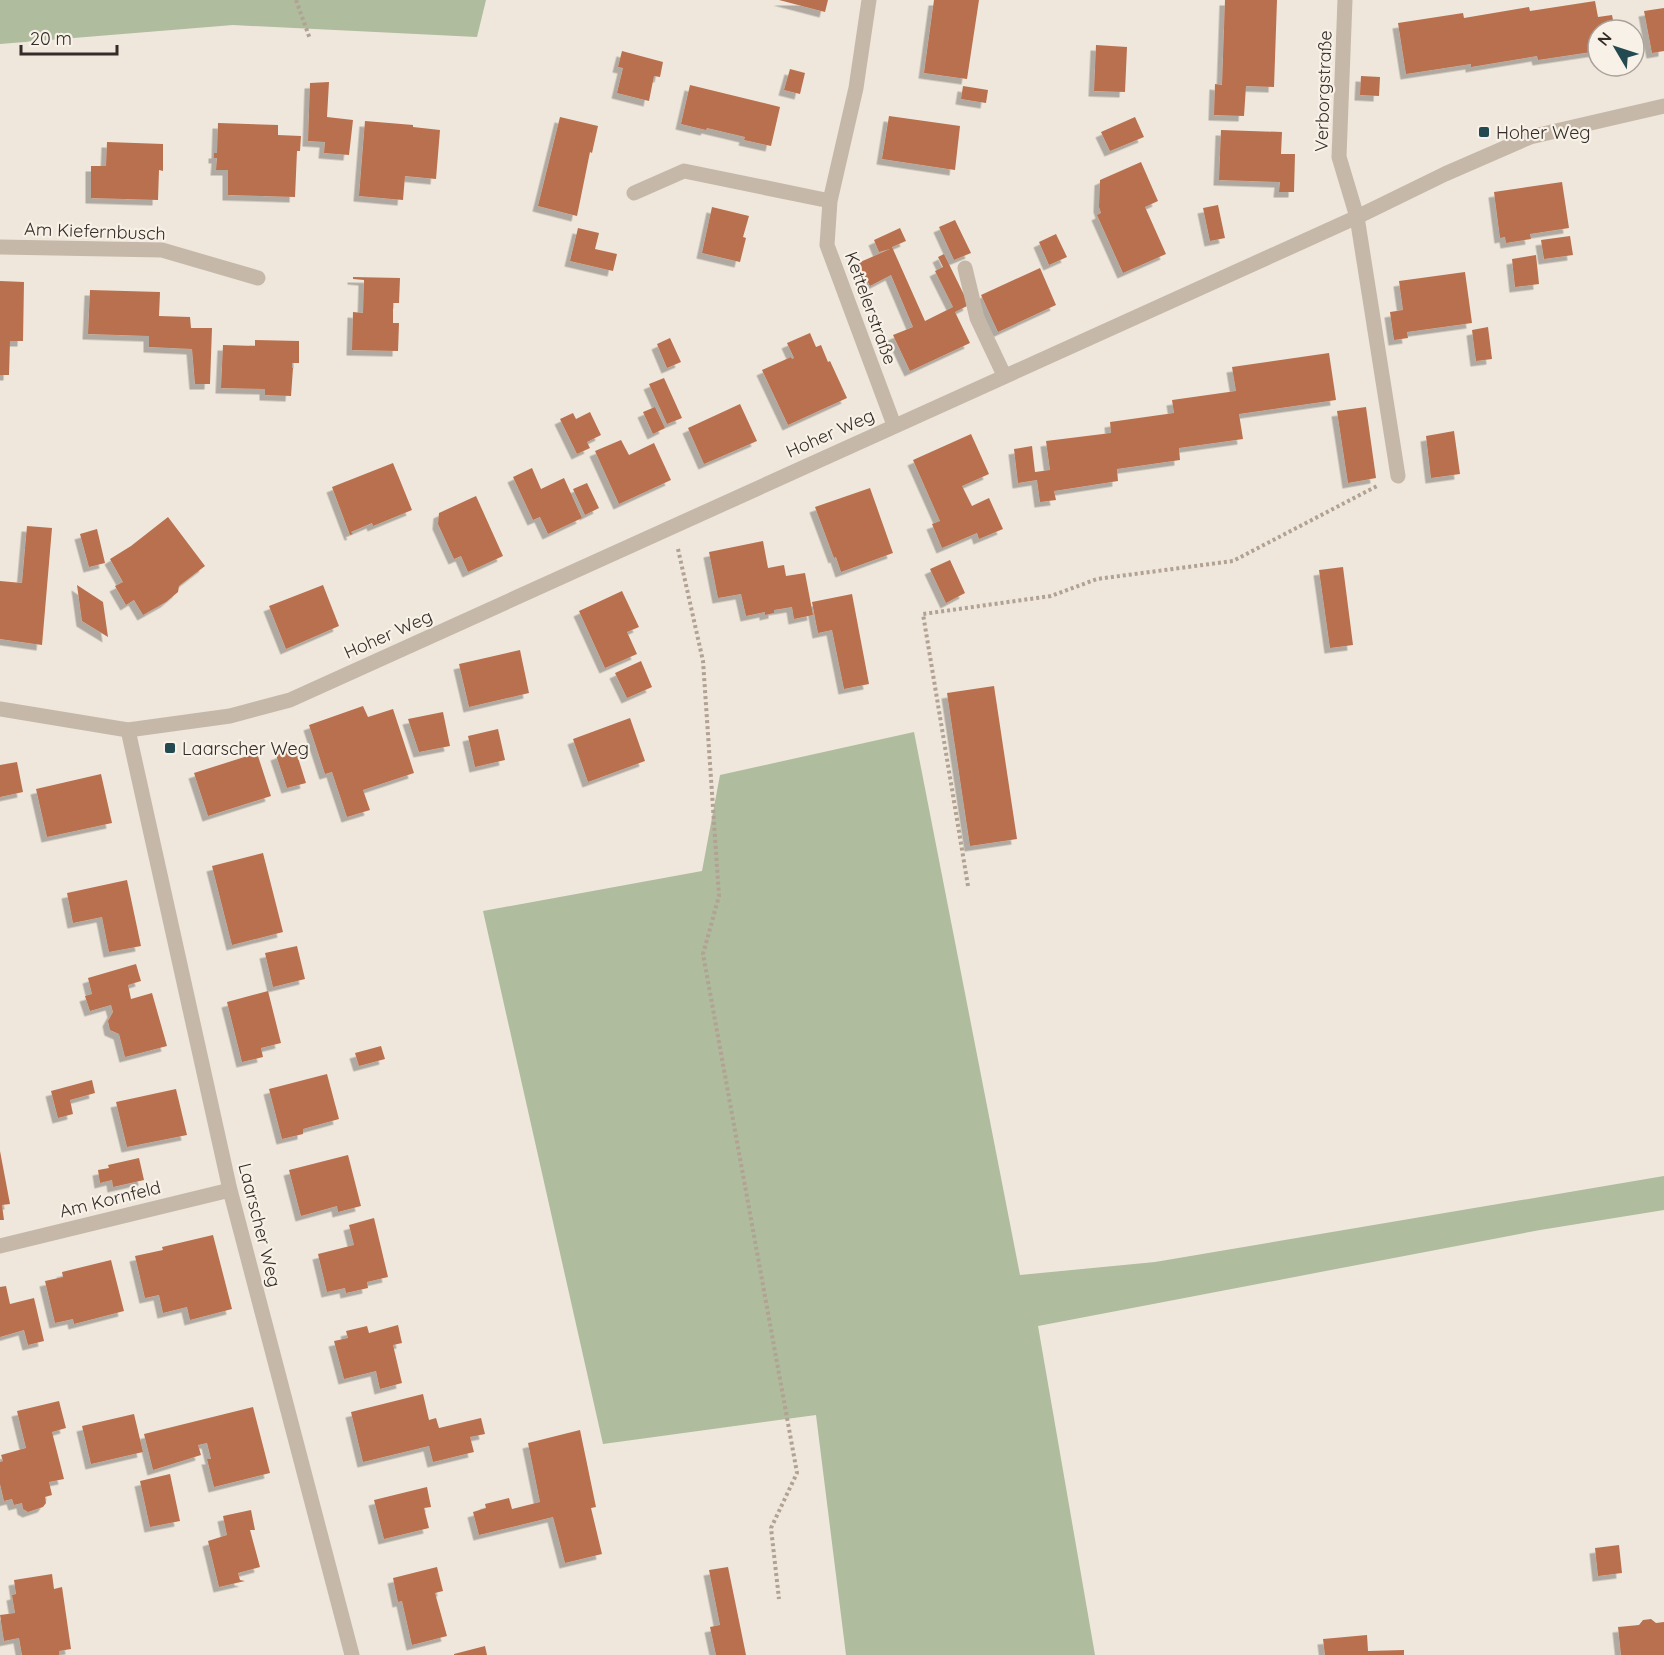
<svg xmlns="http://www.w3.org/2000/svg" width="1664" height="1655" font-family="Quicksand,sans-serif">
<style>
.green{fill:#afbc9d}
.building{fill:#b9704f;filter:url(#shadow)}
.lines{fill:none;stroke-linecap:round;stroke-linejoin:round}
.path{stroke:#b1a293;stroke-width:4;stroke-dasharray:3 3;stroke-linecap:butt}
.service{stroke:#c5b8a8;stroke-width:15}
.minor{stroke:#c5b8a8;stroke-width:15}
.poi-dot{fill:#224a50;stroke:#f7f1e7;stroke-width:2}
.labels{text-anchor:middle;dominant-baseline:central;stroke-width:4.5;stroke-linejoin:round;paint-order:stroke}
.street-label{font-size:18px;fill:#332c28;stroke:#f7f1e7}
.poi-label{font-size:18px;fill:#332c28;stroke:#f7f1e7;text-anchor:start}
</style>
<defs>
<filter id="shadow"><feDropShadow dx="-5.5" dy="5.5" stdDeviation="0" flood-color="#0004"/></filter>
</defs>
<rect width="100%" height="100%" fill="#efe7db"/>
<path class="green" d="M0,0H486L477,37L233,25L0,44Z
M914,732L1020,1275L1155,1262L1664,1176V1210L1540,1230L1038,1326L1095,1655H846L816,1415L603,1444L483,911L702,871L720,775Z"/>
<path class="building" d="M779,0H828L825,12Z
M934,0H979L967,79L924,73Z
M1225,0H1277L1274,87L1246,86L1244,116L1214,115L1215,84L1222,85Z
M1595,1L1598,17L1612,15L1615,30H1598V51L1538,60L1537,56L1471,67V64L1406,74L1398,23L1463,13L1464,18L1529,7L1530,11Z
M1664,8V51L1652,53L1644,11Z
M1096,45L1127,47L1125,92L1094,91Z
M622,51L663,62L660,77L654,76L649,101L617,93L623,68L618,67Z
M790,69L805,73L800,94L784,90Z
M1361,76L1380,77L1379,96L1360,95Z
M329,82L327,117L353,120L349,155L324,153L325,142L308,141L310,83Z
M690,85L780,107L771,146L744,140L745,137L707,128L706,130L681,124Z
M963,86L988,90L986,103L961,99Z
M889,116L960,126L955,170L882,159Z
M560,117L598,126L592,153L590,152L577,216L538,206Z
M1135,117L1144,137L1110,151L1101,132Z
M365,121L413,125V127L440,130L436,179L405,176L403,200L359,196Z
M218,123L278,125V135L301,136L300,151H297L295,197L228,195V170H216L217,158H214V153H217Z
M1221,130L1282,132L1281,154H1295L1294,192H1279L1280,182L1219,180Z
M107,142L163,144V171L159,170L158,200L91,198V166H106Z
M1141,162L1158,201L1145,207L1166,254L1123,273L1097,215L1101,213L1099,207L1100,180Z
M1562,182L1569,228L1530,234L1531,239L1506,243L1505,237L1500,238L1494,192Z
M1218,205L1225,238L1210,241L1203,208Z
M712,207L749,216L743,237L746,238L740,262L702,253Z
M955,220L971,253L954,260L939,227Z
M578,228L599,233L595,249L617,254L613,271L570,261Z
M900,228L906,241L892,247L925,321L953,307L935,271L943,267L938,257L944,254L969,305L955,312L970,343L910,371L893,335L913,327L891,275L870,286L858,263L890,249L879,252L874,240Z
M1056,234L1067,257L1049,265L1039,242Z
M1570,236L1573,255L1544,259L1541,240Z
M1536,255L1539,284L1515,287L1512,259Z
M1040,268L1056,305L998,332L981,295Z
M1465,272L1472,323L1407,332L1408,338L1394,340L1390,312L1403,310L1399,281Z
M353,277L400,278L399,303H393V323H399L398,351L352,350L353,312L363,313L364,280L353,279Z
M0,281L24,282L23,341H10L9,375H0Z
M90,290L160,292L159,316L190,317L191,328H212L210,384H195L192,349L149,347V336L88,334Z
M1488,327L1492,359L1476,361L1472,330Z
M810,333L816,347L821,345L828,362L830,361L847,398L788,425L762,370L791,357L792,359L794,358L787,343Z
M670,338L681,362L667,368L657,344Z
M255,340L299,341V363H292V368H293L291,396L265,395V389L221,388L223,345L255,346Z
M1329,353L1336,400L1239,414L1243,439L1179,448L1180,460L1117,469L1118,481L1054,491L1056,500L1040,502L1037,480L1018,483L1014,449L1032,446L1035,472L1050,470L1046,441L1111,433L1110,422L1174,413L1172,400L1236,391L1232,367Z
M664,378L682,418L667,424L649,384Z
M740,404L757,441L704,464L688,428Z
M655,407L665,428L653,434L643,412Z
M1366,407L1376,478L1348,483L1337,411Z
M590,412L601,435L587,442L590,448L577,454L560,419L573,413L576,419Z
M1454,431L1460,474L1431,478L1426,436Z
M971,434L989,474L962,486L972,506L989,498L1003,529L979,539L977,533L942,548L932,524L940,521L913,460Z
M621,440L629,455L654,443L671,480L619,504L595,451Z
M393,463L412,510L373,526L372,523L351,532L353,534L350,535L332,487Z
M532,468L541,489L564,478L582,518L548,534L540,517L533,520L513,477Z
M587,483L599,508L585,515L573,489Z
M870,488L893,553L841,572L836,557L834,558L815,507Z
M476,496L503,556L468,572L461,556L454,559L438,524L439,513Z
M168,517L205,566L179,586L178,592L166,602L143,615L134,600L126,605L115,586L123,582L110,559L131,546Z
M27,526L52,528L42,645L0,639V581L22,583Z
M97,529L105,563L89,567L80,534Z
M763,541L768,568L784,565L786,576L805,573L813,615L794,619L792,607L774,610V613L765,615V612L746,616L741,594L718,598L709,552Z
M950,560L965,593L946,603L930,569Z
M1343,567L1353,645L1330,648L1319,570Z
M77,585L103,602L108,637L82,621Z
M323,585L339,626L286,649L269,606Z
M622,591L639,627L627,632L637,654L605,668L579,611Z
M852,594L869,684L844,689L832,630L818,633L812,602Z
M520,650L529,693L469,707L459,664Z
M641,661L652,687L627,698L615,673Z
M994,686L1017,839L970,846L947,693Z
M363,706L368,717L393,709L414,773L363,790L370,810L347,817L332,772L325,774L309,725Z
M443,712L450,746L419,752L408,719Z
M630,718L645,761L588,782L573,739Z
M498,729L505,760L475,767L468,736Z
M295,748L306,783L287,788L276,755Z
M257,753L271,796L208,816L194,773Z
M17,762L23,792L0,797V765Z
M101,774L112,823L47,837L36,789Z
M263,853L283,932L232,945L212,866Z
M127,880L141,946L109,952L102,917L73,923L67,893Z
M297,946L305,979L273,987L265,953Z
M136,964L141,981L128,985L131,999L152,993L167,1046L125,1057L119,1034L110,1030L108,1021L113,1012L111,1005L90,1011L85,996L92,994L88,978Z
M268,991L281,1043L261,1048L263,1057L242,1062L227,1002Z
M381,1046L385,1059L359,1066L355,1053Z
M327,1074L339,1119L303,1129V1134L282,1139L269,1089Z
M92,1080L95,1093L70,1100L73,1114L58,1118L51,1091Z
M176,1089L187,1135L127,1147L116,1102Z
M0,1151L10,1204L2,1205L4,1220H0Z
M348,1155L361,1206L338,1212L337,1206L301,1216L289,1170Z
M139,1158L144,1180L113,1187L112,1180L100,1183L98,1170L109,1168L108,1165Z
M374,1218L388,1277L367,1282L368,1288L346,1293L345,1288L327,1292L318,1254L354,1245L349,1225Z
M213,1235L232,1309L190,1320L187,1307L163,1313L159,1295L145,1298L135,1256L163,1250L162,1247Z
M111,1260L124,1311L74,1324L73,1319L55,1323L45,1281L63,1277L62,1272Z
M6,1286L10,1304L34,1298L44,1341L28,1345L24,1330L0,1337V1287Z
M398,1325L402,1343L393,1345L402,1383L380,1389L376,1371L344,1379L334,1341L348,1338L346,1331L367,1326L369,1333Z
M423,1394L429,1420L436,1418L439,1428L481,1418L485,1434L470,1437L474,1452L433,1462L429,1446L363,1462L351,1412Z
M59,1401L66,1428L52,1432L64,1479L49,1482L52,1495L45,1497L46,1503L43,1507L28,1512L23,1509L22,1503L14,1505L12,1499L4,1501L0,1484V1462L3,1461L1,1455L26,1448L17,1411Z
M253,1407L270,1473L214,1487L207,1459H211L207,1443L198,1445L201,1455L153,1470L144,1434Z
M134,1414L143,1452L91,1464L82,1426Z
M580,1430L596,1507L591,1508L602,1554L565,1563L553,1517L479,1535L473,1512L486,1508L485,1504L509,1498L512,1509L540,1502L528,1443Z
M170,1474L180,1521L150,1527L140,1481Z
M427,1487L431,1507L424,1508L429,1528L384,1539L374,1500Z
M251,1510L255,1530H250L260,1567L238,1573L240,1580L245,1581L219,1587L208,1541L227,1535L223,1516Z
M1619,1545L1622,1573L1598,1576L1595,1548Z
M437,1567L443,1591L435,1593L447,1636L412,1645L402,1601L398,1602L393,1578Z
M728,1567L746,1655H716L710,1627L720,1625L709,1570Z
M52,1574L54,1589L62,1587L71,1649L59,1651V1655H22L19,1638L4,1641L0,1615L15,1613L12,1595L16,1594L14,1580Z
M1651,1619L1656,1623L1664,1622V1655H1621L1618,1627L1639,1625L1643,1620Z
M1367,1635L1368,1651L1404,1650V1655H1325L1323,1639Z
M485,1646L487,1655H454V1654Z"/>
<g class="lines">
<path class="path" d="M296,0L310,39
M678,549L703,661L719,896L703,954L797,1473L771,1528L779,1599
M968,886L923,614L1051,596L1097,579L1233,561L1379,485"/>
<path class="service" d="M1357,217L1398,476
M965,268L977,318L1004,375"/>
<path class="minor" d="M869,0L856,88L830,201L827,245L894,425
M1345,0L1339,157L1357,217
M634,193L684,171L830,201
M0,247L162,250L258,278
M0,709L128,730L230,716L290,700L1357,217L1445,174L1530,137L1664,106
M128,730L230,1190L352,1655
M0,1246L230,1190"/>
</g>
<g class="poi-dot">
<rect x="1478" y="126" width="12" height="12" rx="3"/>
<rect x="164" y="742" width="12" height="12" rx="3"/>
</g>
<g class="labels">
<g class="street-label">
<text transform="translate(1323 91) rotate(-88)">Verborgstraße</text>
<text transform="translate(95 231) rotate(2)">Am Kiefernbusch</text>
<text transform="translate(871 308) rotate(70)">Kettelerstraße</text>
<text transform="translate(830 433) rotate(-24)">Hoher Weg</text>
<text transform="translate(388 634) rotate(-24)">Hoher Weg</text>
<text transform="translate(110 1199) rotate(-14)">Am Kornfeld</text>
<text transform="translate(260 1225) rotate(76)">Laarscher Weg</text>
</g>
<g class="poi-label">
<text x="1496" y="132">Hoher Weg</text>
<text x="182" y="748">Laarscher Weg</text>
</g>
</g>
<g transform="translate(1616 48) rotate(309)"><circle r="28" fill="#f7f1e7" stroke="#a9a29b" stroke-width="1.5"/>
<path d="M0-4.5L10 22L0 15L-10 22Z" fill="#224a50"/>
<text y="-9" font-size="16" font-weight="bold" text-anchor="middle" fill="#332c28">N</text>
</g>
<path d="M21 45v9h96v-9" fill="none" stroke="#332c28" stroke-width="3"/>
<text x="30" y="45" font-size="18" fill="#332c28" stroke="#f7f1e7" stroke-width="4.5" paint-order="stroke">20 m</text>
</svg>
